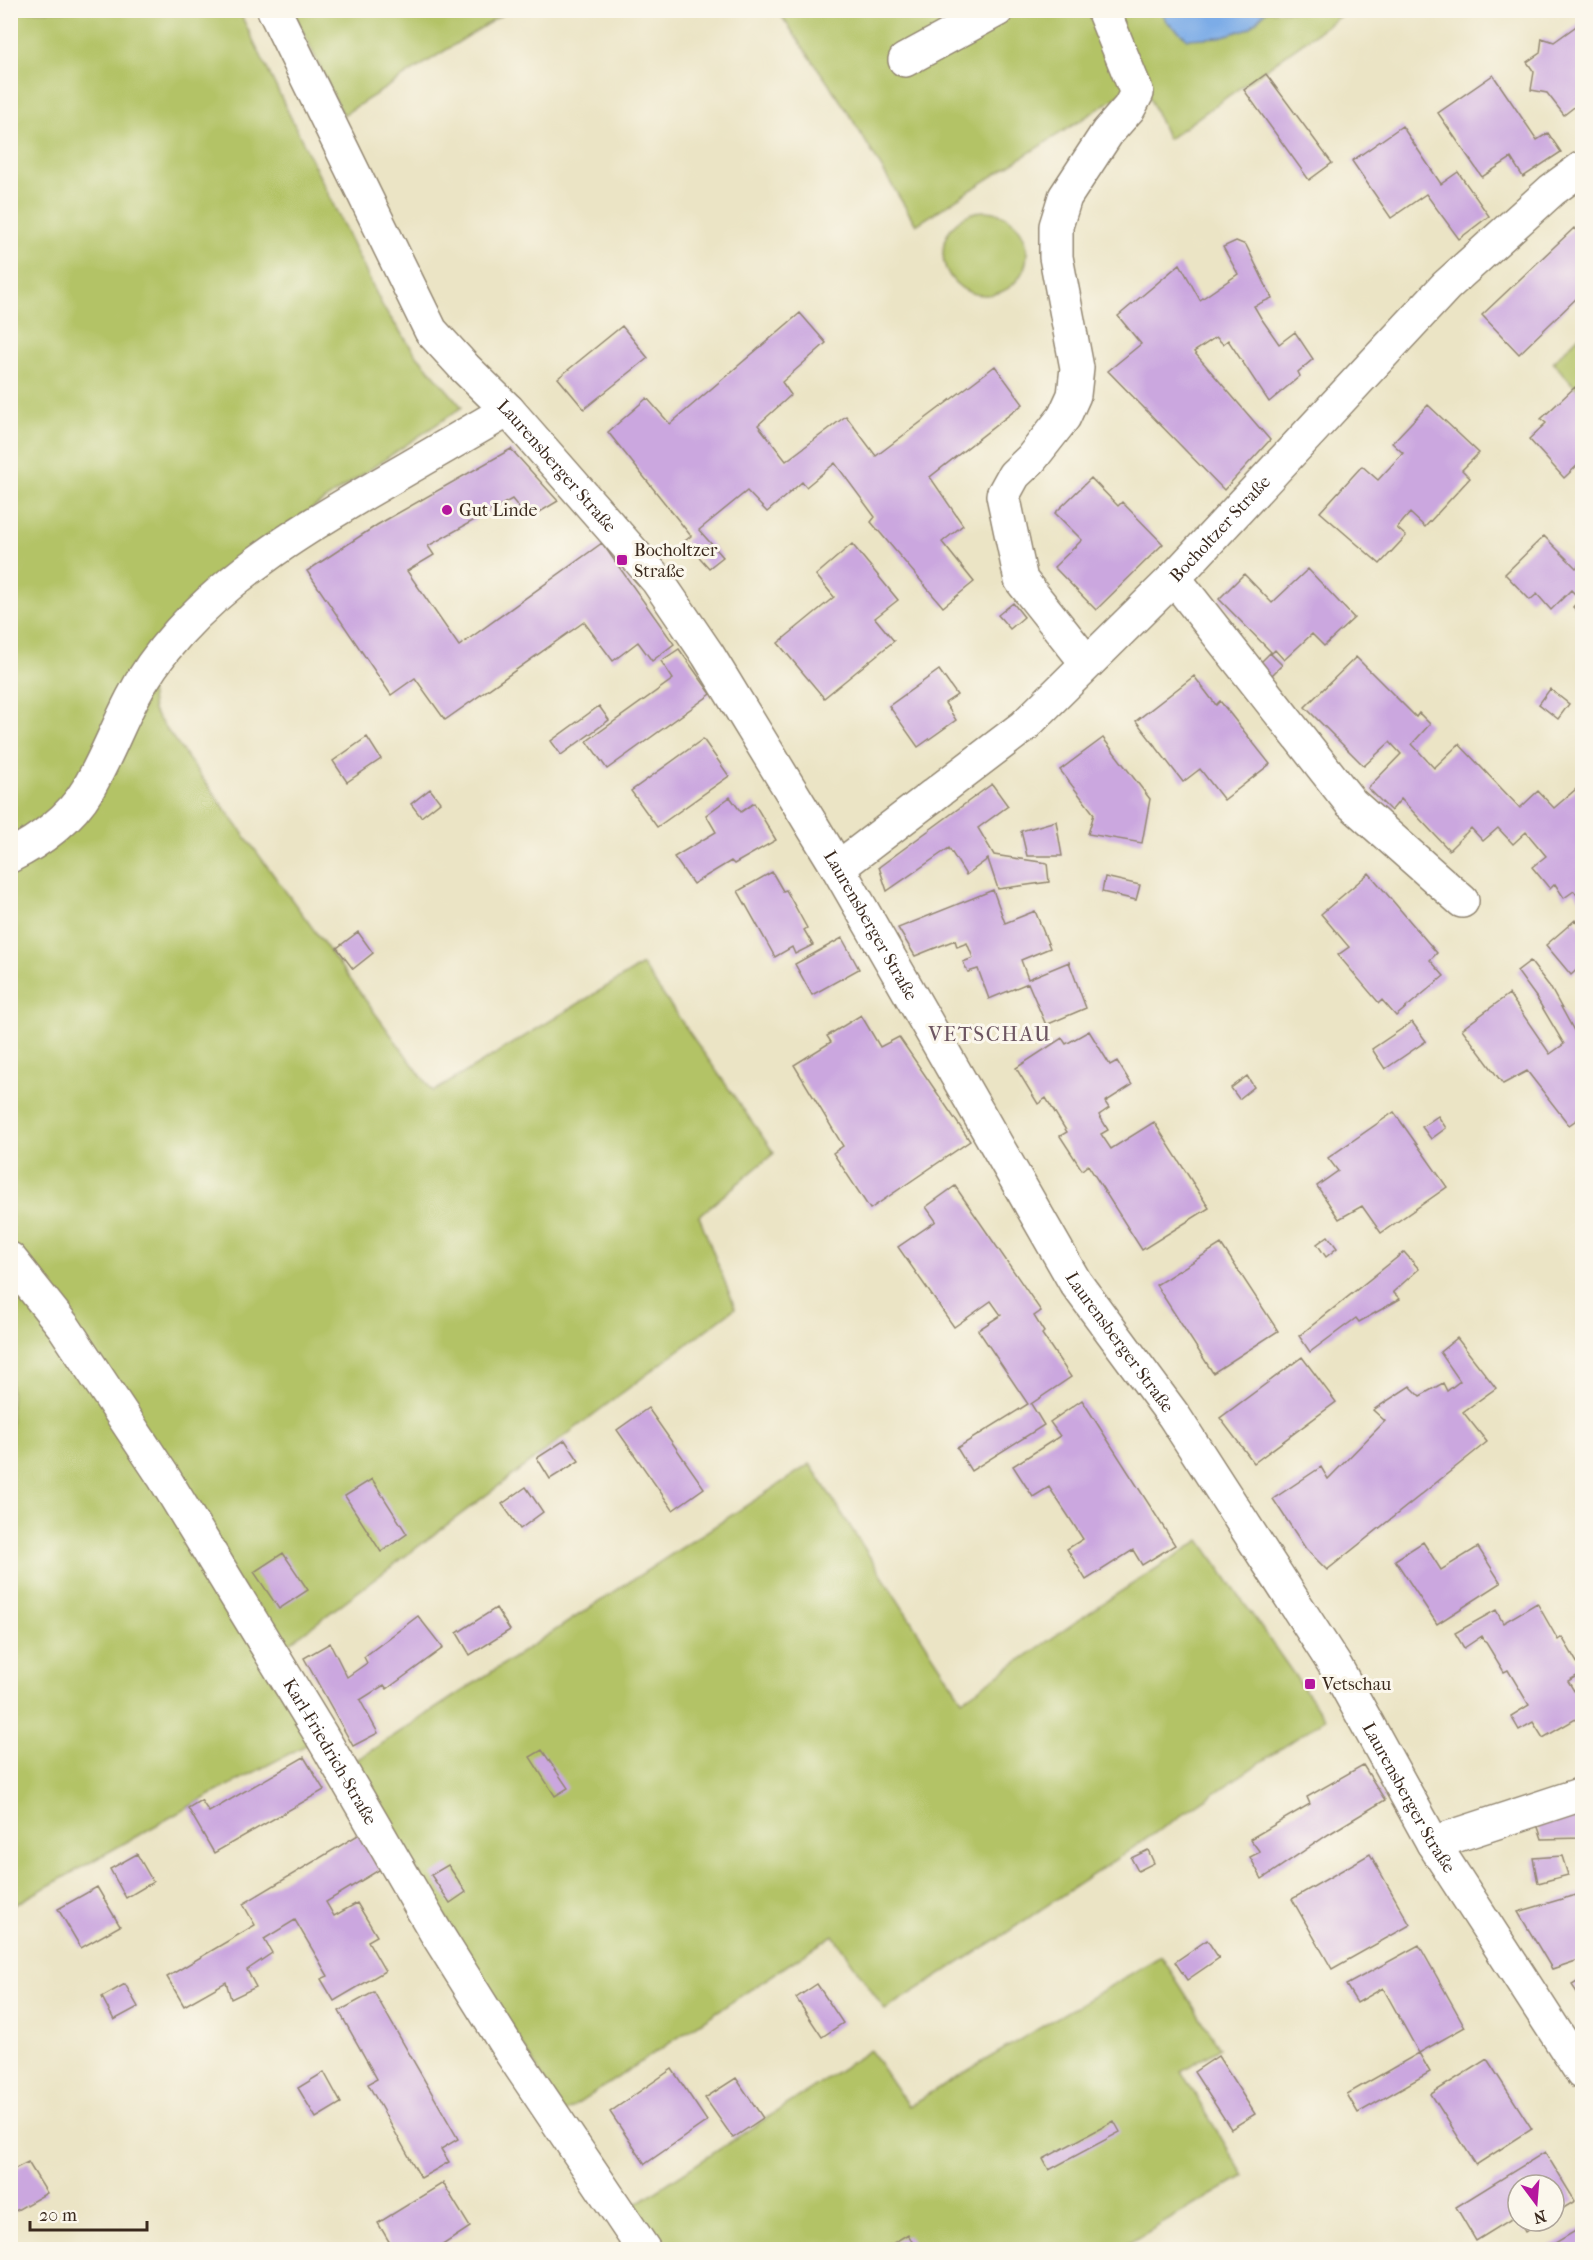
<svg xmlns="http://www.w3.org/2000/svg" width="1593" height="2260" font-family="'IM FELL French Canon',serif">
<style>
.green{fill:#b3c366;stroke:#777642;stroke-width:1.5}
.water{fill:#7cace7;stroke:#5c6b82;stroke-width:1.5}
.building{fill:#cba7df}
.lines{fill:none;stroke-linecap:round;stroke-linejoin:round}
.minor-casing{stroke:#938772;stroke-width:36}
.minor{stroke:#fff;stroke-width:33}
.poi-dot{fill:#b5179e;stroke:#fbf7ec;stroke-width:2}
.labels{text-anchor:middle;dominant-baseline:central;stroke-width:6;stroke-linejoin:round;paint-order:stroke}
.street-label{font-size:18px;fill:#3b2a1e;stroke:#fbf7ec}
.poi-label{font-size:18px;fill:#3b2a1e;stroke:#fbf7ec;text-anchor:start}
.quarter-label{font-size:21px;letter-spacing:1.5px;fill:#6d5662;stroke:#fbf7ec}
</style>
<rect width="100%" height="100%" fill="#fbf7ec"/>
<filter id="ink" filterUnits="userSpaceOnUse"><feTurbulence type="fractalNoise" baseFrequency=".0167" numOctaves="2"/><feDisplacementMap in="SourceGraphic" scale="12" xChannelSelector="R" yChannelSelector="G"/><feConvolveMatrix kernelMatrix="1 2 1 2 8 2 1 2 1" color-interpolation-filters="sRGB"/></filter>
<filter id="wash" filterUnits="userSpaceOnUse"><feTurbulence type="fractalNoise" baseFrequency=".008" numOctaves="4" result="noise"/><feDisplacementMap in="SourceGraphic" scale="24" xChannelSelector="R" yChannelSelector="G"/><feGaussianBlur stdDeviation="1.35" result="paint"/><feColorMatrix in="noise" values="0 0 0 0 0 0 0 0 0 0 0 0 0 0 0 0 0 1.4 0 .05"/><feComposite in="paint" operator="in"/></filter>
<g filter="url(#wash)">
<rect width="100%" height="100%" fill="#ebe4c5"/>
<path class="green" d="M11,11H239L383,307L415,353L462,407L239,558L145,655L153,711L433,1092L642,965L774,1153L699,1216L735,1308L262,1664L312,1742L201,1800L11,1907Z
M293,11H508L343,115Z
M778,11H1347L1168,139L1142,81L916,225L846,109Z
M943 253a42 42 0 1 1 84 0a42 42 0 1 1-84 0Z
M1582,333V395L1553,362Z
M810,1464L962,1700L1109,1599L1200,1540L1325,1719L997,1939L885,2010L833,1935L564,2113L352,1763Z
M1161,1956L1220,2048L1181,2071L1244,2176L1117,2250L662,2249L633,2206L870,2050L908,2106Z"/>
<path class="water" d="M1162,11V10L1266,11L1250,28L1220,37L1188,39L1166,21Z"/>
<g id="blocks">
<path class="building" d="M1582,22V101L1564,115L1547,93L1531,90L1534,72L1527,62L1540,53L1542,38L1554,42Z
M1266,74L1332,163L1309,180L1244,90Z
M1493,75L1537,140L1548,133L1561,152L1523,177L1511,158L1482,177L1438,113Z
M1402,126L1441,184L1458,172L1489,216L1459,239L1426,194L1391,218L1352,161Z
M1574,228L1582,237V293L1519,354L1482,315Z
M1236,241L1246,245L1272,298L1254,306L1261,318L1279,344L1295,332L1313,359L1298,372L1300,376L1269,402L1228,340L1223,344L1216,337L1194,352L1270,440L1224,490L1108,371L1141,344L1118,316L1180,264L1200,300L1238,274L1223,247Z
M800,313L826,343L782,382L791,395L758,425L786,461L846,416L876,456L995,366L1023,404L930,477L963,525L942,542L974,582L943,607L871,522L875,517L835,463L806,487L802,482L767,512L747,491L699,530L723,557L709,568L685,541L691,536L608,432L647,398L670,424Z
M622,326L648,358L584,409L558,378Z
M1575,387L1582,395V461L1564,478L1529,439L1546,423L1541,419Z
M1428,405L1479,453L1462,470L1470,478L1425,527L1410,513L1397,528L1406,536L1380,564L1320,512L1362,466L1378,480L1403,453L1392,443Z
M511,449L558,501L528,519L512,499L428,546L434,555L407,571L459,646L602,543L674,644L652,661L638,642L613,661L584,622L445,720L415,678L391,695L307,571L377,525Z
M1091,478L1118,506L1122,502L1163,544L1096,610L1054,567L1082,540L1055,513Z
M1544,536L1576,568L1582,562V616L1573,607L1580,599L1571,590L1551,610L1537,594L1530,600L1505,574Z
M852,544L898,600L875,618L894,641L824,698L778,643L834,597L816,575Z
M1308,569L1354,618L1324,646L1312,634L1284,660L1275,650L1272,653L1219,599L1244,574L1272,603Z
M1013,603L1024,617L1010,629L998,615Z
M679,649L711,694L607,769L587,741L673,679L661,661Z
M1270,653L1282,665L1268,679L1256,667Z
M1356,657L1416,717L1419,713L1430,724L1412,744L1434,768L1459,744L1520,808L1538,791L1554,808L1582,784V902L1574,891L1564,898L1555,884L1550,889L1532,867L1546,856L1526,832L1513,844L1498,828L1483,841L1471,828L1449,850L1401,799L1391,811L1368,788L1401,754L1390,742L1364,766L1305,707Z
M939,670L957,695L945,703L956,720L918,747L889,706Z
M1194,676L1216,705L1220,701L1270,764L1224,800L1200,769L1183,782L1136,721Z
M1550,689L1569,704L1558,719L1539,704Z
M599,706L609,720L561,755L551,741Z
M367,737L381,759L347,782L333,761Z
M1103,738L1150,799L1142,843L1088,834L1094,814L1060,770Z
M703,739L729,776L657,827L631,791Z
M992,784L1008,806L978,828L994,855L1047,863L1049,882L998,889L988,859L966,875L949,848L887,891L879,867Z
M430,789L440,802L421,817L411,804Z
M730,797L741,812L754,803L776,840L734,864L731,861L693,884L674,857L716,832L706,815Z
M1056,821L1062,856H1027L1021,831Z
M772,872L783,891L786,890L807,928L804,930L813,945L795,954L792,947L775,957L738,891Z
M1369,873L1437,953L1430,960L1444,976L1396,1016L1382,1000L1379,1003L1338,955L1349,947L1321,914Z
M1105,877L1140,885L1136,900L1102,892Z
M993,890L1005,923L1035,911L1050,948L1021,960L1028,979L1069,962L1086,1008L1046,1025L1028,983L989,999L978,969L968,972L963,962L973,958L967,943L957,947L955,940L915,956L898,928Z
M1575,920L1582,929V965L1571,975L1546,945Z
M358,932L373,953L353,969L337,948Z
M842,938L859,969L812,995L795,964Z
M1530,961L1550,987L1577,1036L1582,1032V1116L1569,1125L1527,1071L1503,1084L1462,1029L1509,994L1550,1054L1564,1044L1536,997L1517,971Z
M861,1015L880,1047L899,1037L970,1141L870,1209L833,1153L843,1146L794,1065L831,1042L827,1036Z
M1412,1022L1426,1041L1385,1069L1372,1049Z
M1089,1031L1110,1065L1117,1061L1132,1085L1105,1102L1109,1108L1099,1115L1108,1130L1101,1134L1111,1149L1154,1122L1209,1208L1142,1250L1088,1165L1082,1170L1060,1136L1067,1132L1046,1098L1038,1104L1016,1068L1062,1038L1066,1044Z
M1247,1076L1254,1087L1239,1099L1231,1088Z
M1394,1112L1447,1187L1381,1233L1362,1206L1339,1219L1317,1186L1338,1171L1328,1158Z
M1438,1116L1446,1128L1431,1139L1422,1127Z
M955,1186L1041,1311L1034,1316L1044,1332L1042,1334L1071,1377L1031,1404L1044,1425L971,1471L957,1448L1028,1404L978,1330L1001,1315L991,1301L954,1327L898,1247L936,1221L926,1207Z
M1328,1236L1337,1248L1326,1257L1317,1244Z
M1221,1244L1278,1331L1213,1373L1156,1285Z
M1404,1252L1419,1269L1393,1292L1400,1299L1359,1322L1356,1318L1310,1352L1299,1336Z
M1457,1338L1496,1388L1463,1412L1487,1442L1327,1570L1306,1549L1273,1499L1321,1467L1328,1479L1385,1421L1373,1410L1410,1386L1420,1396L1443,1383L1447,1391L1460,1381L1440,1352Z
M1302,1357L1336,1402L1254,1463L1220,1418Z
M1082,1400L1175,1545L1142,1565L1133,1550L1086,1580L1067,1549L1083,1539L1067,1514L1049,1487L1033,1497L1013,1466L1060,1436L1050,1422Z
M648,1408L704,1488L673,1510L617,1430Z
M565,1440L579,1461L550,1479L537,1458Z
M372,1479L407,1534L381,1552L345,1496Z
M526,1487L543,1512L520,1529L502,1504Z
M1423,1542L1441,1570L1478,1547L1501,1583L1437,1624L1395,1560Z
M283,1553L308,1590L279,1609L254,1572Z
M1537,1603L1558,1640L1562,1637L1582,1671V1673L1568,1681L1577,1696L1582,1692V1723L1579,1717L1543,1738L1533,1722L1519,1730L1511,1716L1529,1705L1508,1670L1504,1672L1482,1636L1464,1648L1455,1633L1496,1610L1503,1623Z
M496,1608L510,1630L470,1655L457,1633Z
M418,1616L443,1648L387,1689L384,1685L360,1700L378,1733L353,1746L304,1658L330,1643L347,1677L367,1663L364,1657Z
M542,1750L568,1788L555,1796L530,1757Z
M304,1757L324,1790L214,1853L188,1808L201,1800L209,1812Z
M1363,1765L1385,1800L1329,1834L1262,1879L1250,1857L1260,1852L1250,1839L1310,1804L1307,1797Z
M1582,1809V1838L1542,1839L1536,1821Z
M363,1832L384,1867L326,1902L334,1916L357,1903L377,1936L368,1941L385,1971L334,2001L321,1979L328,1976L295,1920L264,1939L272,1953L247,1970L256,1987L231,1999L226,1982L184,2006L167,1977L255,1925L243,1904Z
M1148,1850L1154,1863L1138,1871L1131,1858Z
M137,1854L153,1882L126,1898L110,1869Z
M1370,1854L1410,1925L1332,1969L1292,1899Z
M1562,1856L1568,1875L1538,1883L1533,1858Z
M448,1865L466,1892L450,1903L431,1875Z
M97,1887L120,1926L81,1948L58,1909Z
M1582,1893V1965L1579,1960L1552,1969L1518,1912Z
M1207,1940L1219,1958L1187,1980L1175,1962Z
M1419,1945L1465,2027L1419,2053L1383,1988L1357,2003L1346,1985Z
M1582,1979V2000L1572,1985Z
M125,1984L138,2007L114,2020L102,1997Z
M817,1984L843,2023L822,2037L796,1998Z
M374,1992L458,2139L441,2149L449,2162L421,2178L368,2084L377,2079L339,2011Z
M1419,2053L1430,2072L1358,2113L1347,2094Z
M1218,2056L1255,2114L1231,2129L1194,2072Z
M1487,2059L1532,2129L1476,2165L1431,2094Z
M672,2069L707,2121L645,2164L610,2112Z
M324,2072L341,2103L316,2118L298,2088Z
M736,2078L763,2118L733,2138L705,2098Z
M1114,2121L1120,2132L1049,2170L1043,2159Z
M1545,2152L1575,2201L1554,2214V2185H1518V2220L1516,2216L1476,2241L1456,2207Z
M28,2162L47,2193L10,2214V2171Z
M443,2183L470,2227L435,2250H394L378,2223Z
M1519,2221H1543L1525,2232Z
M1582,2227V2250H1552L1550,2246Z
M908,2234L913,2243L903,2250H882Z"/>
</g>
</g>
<g filter="url(#ink)">
<use href="#blocks" fill-opacity="0" stroke="#938772" stroke-width="1.5"/>
<g class="lines">
<g class="minor-casing">
<g id="minor">
<path id="s1" d="M274,10L431,331L465,368L508,410L657,580L708,655L838,868L1075,1282L1174,1416L1336,1667L1433,1843L1582,2073"/>
<path d="M905,60L997,10"/>
<path d="M1174,578L1351,803L1462,901"/>
<path d="M1087,663L1021,580L1003,495L1014,475L1031,459L1064,417L1074,395L1077,368L1056,257V226L1065,197L1107,133L1129,108L1137,93L1103,10"/>
<path d="M10,856C40,841 71,818 88,789C105,760 117,728 132,699C144,675 161,652 179,632C236,570 306,527 379,485C422,460 465,435 508,410"/>
<path id="s2" d="M838,868L1024,726L1174,578L1446,286L1552,190L1582,168"/>
<path id="s3" d="M10,1259L64,1327L163,1476L321,1735L435,1931L510,2051L644,2250"/>
<path d="M1433,1843L1582,1794"/>
</g>
</g>
<use href="#minor" class="minor"/>
</g>
</g>
<g class="poi-dot">
<circle cx="447" cy="510" r="6"/>
<rect x="616" y="554" width="12" height="12" rx="3"/>
<rect x="1304" y="1678" width="12" height="12" rx="3"/>
</g>
<g class="labels">
<g class="street-label">
<text stroke="none"><textPath href="#s1" startOffset="542">Laurensberger Straße</textPath></text>
<text stroke="none"><textPath href="#s2" startOffset="512">Bocholtzer Straße</textPath></text>
<text stroke="none"><textPath href="#s1" startOffset="1100">Laurensberger Straße</textPath></text>
<text stroke="none"><textPath href="#s1" startOffset="1586">Laurensberger Straße</textPath></text>
<text stroke="none"><textPath href="#s3" startOffset="588">Karl-Friedrich-Straße</textPath></text>
<text stroke="none"><textPath href="#s1" startOffset="2126">Laurensberger Straße</textPath></text>
</g>
<g class="poi-label">
<text x="459" y="510">Gut Linde</text>
<text x="634" y="550">Bocholtzer<tspan x="634" dy="21">Straße</tspan></text>
<text x="1322" y="1684">Vetschau</text>
</g>
<g class="quarter-label">
<text x="990" y="1034">VETSCHAU</text>
</g>
</g>
<rect width="1593" height="2260" fill="none" stroke="#fbf7ec" stroke-width="36"/>
<g transform="translate(1536 2203) rotate(164)"><circle r="28" fill="#fbf7ec" stroke="#aea59a" stroke-width="1.5"/>
<path d="M0-4.5L10 22L0 15L-10 22Z" fill="#b5179e"/>
<text y="-9" font-size="16" font-weight="bold" text-anchor="middle" fill="#3b2a1e">N</text>
</g>
<path d="M30 2221v9h117v-9" fill="none" stroke="#3b2a1e" stroke-width="3"/>
<text x="39" y="2221" font-size="18" fill="#3b2a1e" stroke="#fbf7ec" stroke-width="4.5" paint-order="stroke">20 m</text>
</svg>
